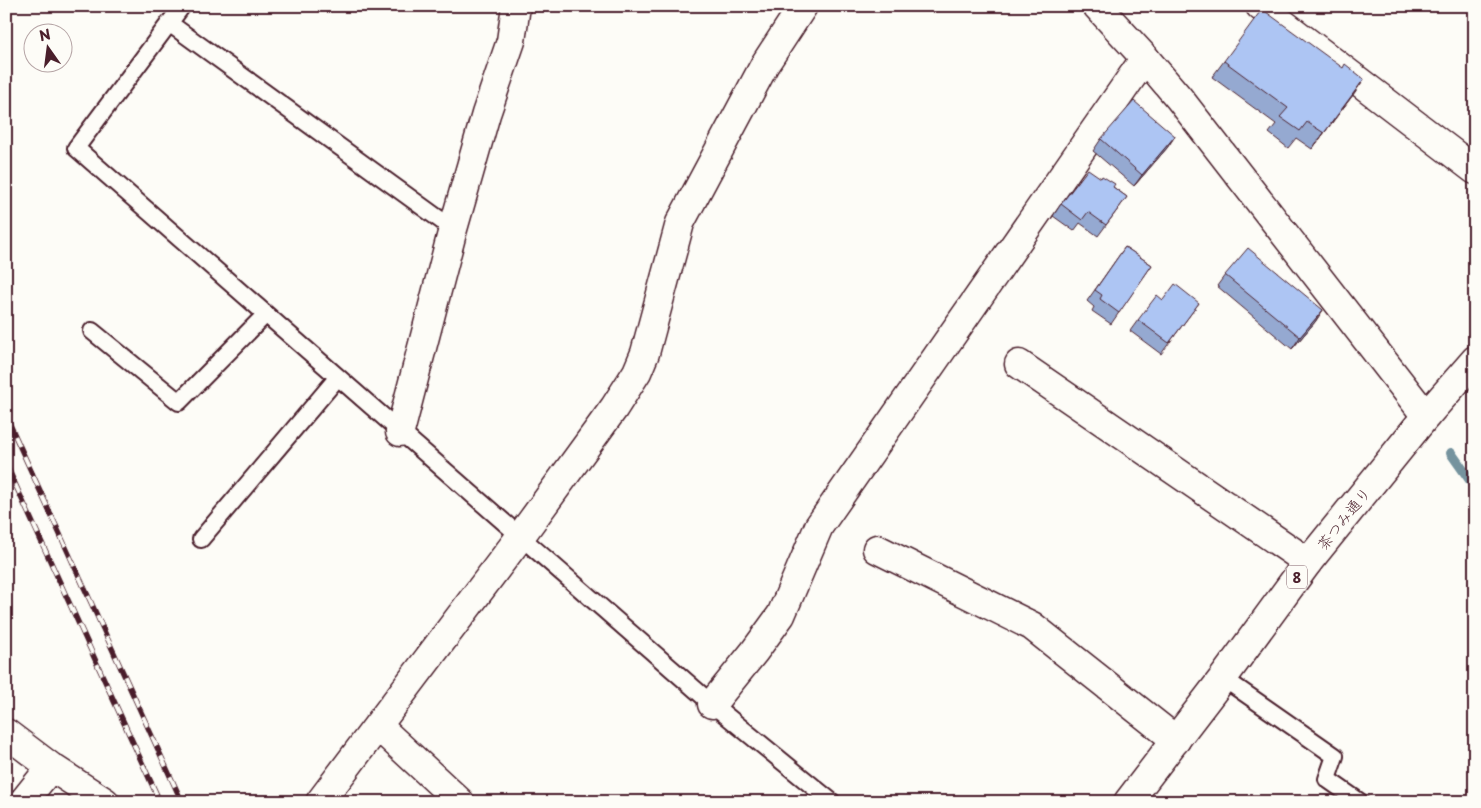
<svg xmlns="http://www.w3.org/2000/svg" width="1481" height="808" font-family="'Playpen Sans','Klee One',sans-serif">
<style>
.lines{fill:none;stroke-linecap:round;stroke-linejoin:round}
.stream{stroke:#74939e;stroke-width:10}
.service-casing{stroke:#4a1f2b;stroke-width:20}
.minor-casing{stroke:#4a1f2b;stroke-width:31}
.tertiary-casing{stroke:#4a1f2b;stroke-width:31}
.primary-casing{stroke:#4a1f2b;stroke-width:31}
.service{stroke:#fdfcf7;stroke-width:16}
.minor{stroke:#fdfcf7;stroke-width:28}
.tertiary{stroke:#fdfcf7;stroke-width:28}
.primary{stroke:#fdfcf7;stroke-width:28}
.rail-casing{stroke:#4a1f2b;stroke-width:5.5}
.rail{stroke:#fdfcf7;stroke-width:4;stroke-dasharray:11;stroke-linecap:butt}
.wall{fill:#95a9d1;stroke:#4a1f2b}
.shaded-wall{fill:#798aaa;stroke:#4a1f2b}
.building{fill:#adc5f3;stroke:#4a1f2b}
.labels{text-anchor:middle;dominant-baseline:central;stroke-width:4;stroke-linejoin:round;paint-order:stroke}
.shield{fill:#fdfcf7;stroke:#806168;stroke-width:1}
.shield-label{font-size:14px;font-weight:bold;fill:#4a1f2b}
.street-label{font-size:15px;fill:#4a1f2b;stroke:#fdfcf7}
</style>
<rect width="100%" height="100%" fill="#fdfcf7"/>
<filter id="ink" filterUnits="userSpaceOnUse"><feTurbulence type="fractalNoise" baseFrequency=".02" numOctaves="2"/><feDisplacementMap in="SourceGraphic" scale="10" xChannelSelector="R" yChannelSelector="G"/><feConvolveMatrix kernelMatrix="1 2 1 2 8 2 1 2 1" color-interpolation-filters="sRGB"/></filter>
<g filter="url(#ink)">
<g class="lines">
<path class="stream" d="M1451,453L1475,487"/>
<g class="service-casing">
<path id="service" d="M182,6L76,148L712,704L832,802
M169,23L453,229
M92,331L179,402L266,314
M201,539L338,377
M1223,678L1335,756L1327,779L1360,802"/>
</g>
<g class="minor-casing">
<path id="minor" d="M1260,6L1475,170
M1019,364L1308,562
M400,432L453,229L486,114L511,41L516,6
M877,549L1032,626L1176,740
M712,704L754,652L781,615L819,526L1145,58
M378,726L460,802
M6,733L51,767L105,802
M23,802L51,767
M320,802L520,537L614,408L637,372L645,353L680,223L765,64L803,6"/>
</g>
<g class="tertiary-casing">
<path id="tertiary" d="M1097,6L1145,58L1179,98L1426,416"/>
</g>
<g class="primary-casing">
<path id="primary" d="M1128,802L1223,678L1308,562L1426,416L1475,360"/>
</g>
<use href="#service" class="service"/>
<use href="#minor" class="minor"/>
<use href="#tertiary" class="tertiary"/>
<use href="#primary" class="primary"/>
<g class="rail-casing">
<path id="rail" d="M6,416L182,802
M6,464L160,802"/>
</g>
<use href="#rail" class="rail"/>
</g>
<path class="wall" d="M1224,61L1353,95L1312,149L1296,138L1288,148L1269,133L1276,124L1212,77Z
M1175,136L1167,148L1134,186L1093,151L1101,139Z
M1113,187L1127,197L1098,236L1080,223L1074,231L1053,216L1061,204Z
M1125,247L1152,265L1111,324L1092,311L1094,307L1087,301Z
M1225,275L1323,310L1315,322L1292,349L1217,286Z
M1163,300L1199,303L1161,354L1130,331L1138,320Z"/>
<path class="shaded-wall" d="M1364,79L1353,95L1312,149L1324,133Z
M1175,136L1167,148L1134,186L1142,175Z
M1323,310L1315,322L1292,349L1300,337Z"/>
<path class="building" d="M1262,9L1343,68L1345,64L1364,79L1324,133L1307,122L1300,131L1280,117L1288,108L1224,61Z
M1134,101L1175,136L1142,175L1101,139Z
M1088,169L1101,178L1102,176L1115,184L1113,187L1127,197L1106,225L1088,212L1082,220L1061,204Z
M1125,247L1152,265L1119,313L1100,299L1102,295L1095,290Z
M1248,248L1323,310L1300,337L1225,275Z
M1175,284L1199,303L1169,343L1138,320L1157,295L1163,300Z"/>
</g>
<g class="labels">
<rect class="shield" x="1287" y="565.5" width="20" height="23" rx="4"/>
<g class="shield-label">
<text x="1297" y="577">8</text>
</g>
<g class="street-label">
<text transform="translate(1343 518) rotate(-51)">茶つみ通り</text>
</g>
</g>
<rect width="1481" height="808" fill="none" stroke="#fdfcf7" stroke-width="25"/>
<rect x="12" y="12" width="1456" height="783" fill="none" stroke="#4a1f2b" stroke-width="2" filter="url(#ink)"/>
<g transform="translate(48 48) rotate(346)"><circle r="24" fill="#fdfcf7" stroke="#b5a4a5"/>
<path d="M0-4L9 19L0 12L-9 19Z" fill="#4a1f2b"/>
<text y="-8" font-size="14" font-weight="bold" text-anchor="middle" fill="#4a1f2b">N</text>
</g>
</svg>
